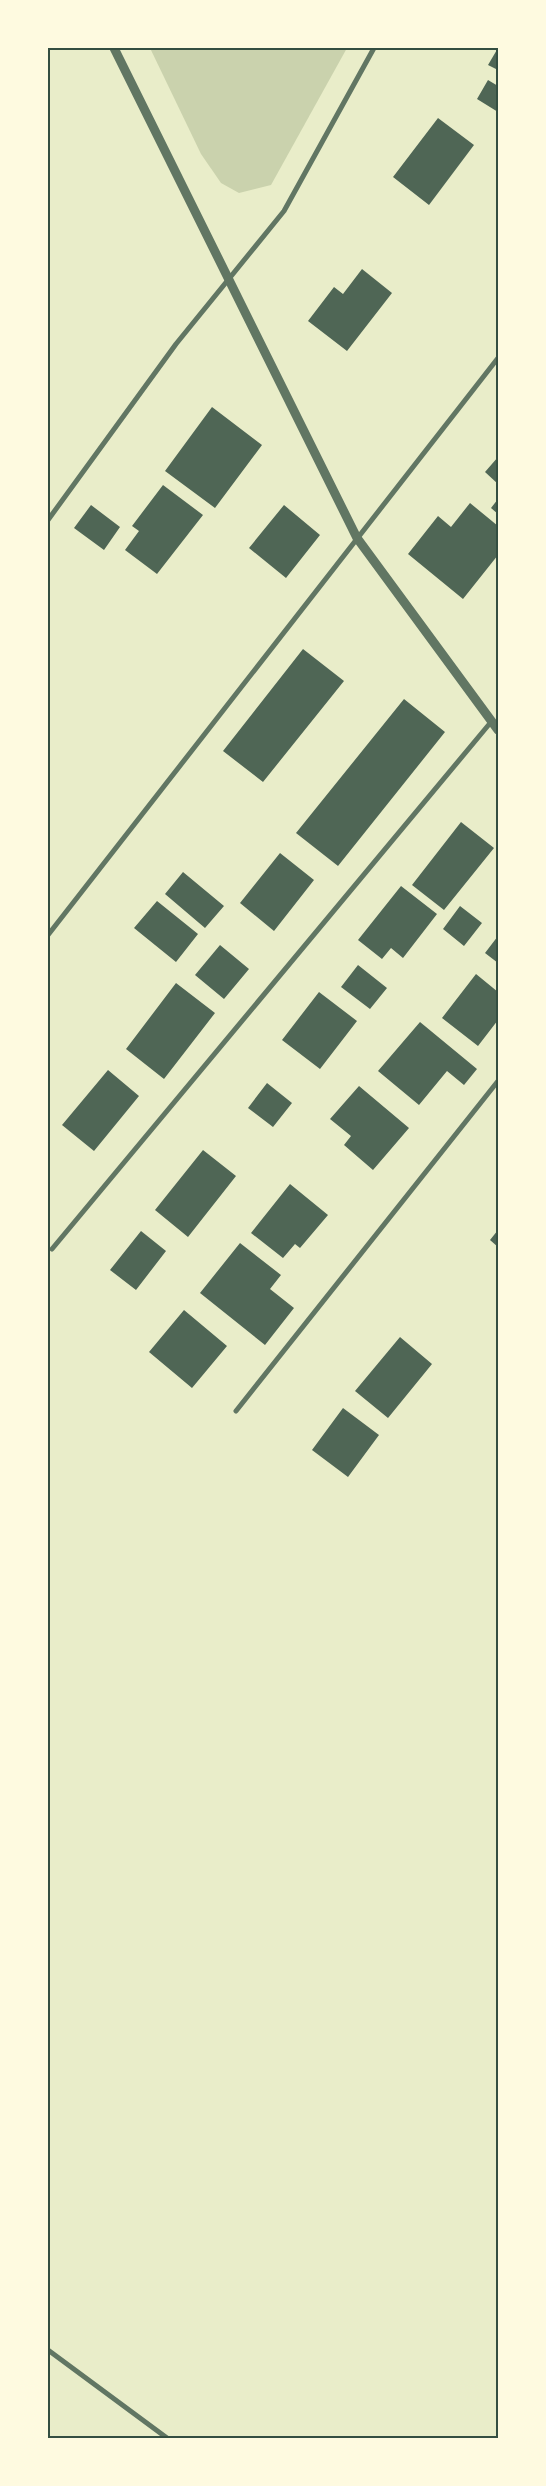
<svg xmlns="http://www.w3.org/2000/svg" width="546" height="2486" font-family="'Roboto Serif',serif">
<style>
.green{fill:#cad2ad}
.building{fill:#4f6655}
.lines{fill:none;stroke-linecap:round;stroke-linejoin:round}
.minor{stroke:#617663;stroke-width:5}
.tertiary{stroke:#617663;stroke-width:9}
.neatline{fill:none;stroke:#344e41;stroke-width:2}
</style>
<rect width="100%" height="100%" fill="#e9edc9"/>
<path class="green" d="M150,48H347L271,185L239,193L221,183L201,154Z"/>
<path class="building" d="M498,48V70L488,65Z
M488,80L498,86V112L477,99Z
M438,118L474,145L429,205L393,177Z
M362,269L392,293L347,351L308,321L334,287L343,294Z
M212,407L262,445L215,508L165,471Z
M498,457V484L485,472Z
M163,485L203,515L157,574L125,550L139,531L132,526Z
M498,499V514L491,508Z
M470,503L498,526V555L463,599L408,554L438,516L451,527Z
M91,505L120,527L104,550L74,528Z
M284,505L320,535L286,578L249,548Z
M303,649L344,681L263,782L223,751Z
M404,699L445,732L338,866L296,833Z
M461,822L494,848L444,910L412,885Z
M280,853L314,880L274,931L240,903Z
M183,872L224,906L205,928L165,894Z
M401,886L437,914L403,958L391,948L382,959L358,940Z
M157,901L198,934L176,962L134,928Z
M460,906L482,923L464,946L443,929Z
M498,936V963L485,953Z
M220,945L249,969L224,999L195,975Z
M358,965L387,988L370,1009L341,987Z
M476,974L498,992V1020L478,1046L442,1018Z
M176,983L215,1013L164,1079L126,1049Z
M319,992L357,1021L320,1069L282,1040Z
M420,1022L477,1069L464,1085L447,1071L419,1105L378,1071Z
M108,1070L139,1096L94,1151L62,1125Z
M267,1083L292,1103L273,1127L248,1108Z
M359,1086L409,1128L373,1170L344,1145L351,1136L330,1119Z
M203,1150L236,1176L188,1237L155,1210Z
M290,1184L328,1215L300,1248L295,1244L283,1258L251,1233Z
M498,1230V1247L490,1240Z
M141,1231L166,1251L136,1290L110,1270Z
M240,1243L281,1275L270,1289L294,1308L265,1345L200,1293Z
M184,1310L227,1346L192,1388L149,1352Z
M400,1337L432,1364L388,1418L355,1391Z
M343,1408L379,1435L348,1477L312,1450Z"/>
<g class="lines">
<path class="minor" d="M48,520L176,344L284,211L374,48
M48,935L498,358
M52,1249L491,722
M236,1411L498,1081
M48,2350L167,2438"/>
<path class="tertiary" d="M114,48L357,538L498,730"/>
</g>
<rect width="546" height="2486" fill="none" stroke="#fefae0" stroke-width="98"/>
<rect x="49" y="49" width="448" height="2388" class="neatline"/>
</svg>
